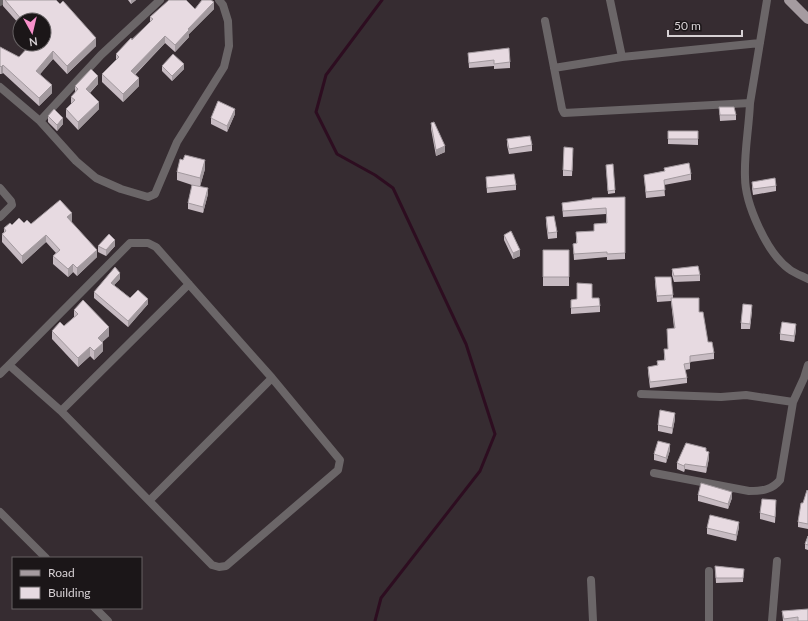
<svg xmlns="http://www.w3.org/2000/svg" width="808" height="621" font-family="Lato,sans-serif">
<style>
.lines{fill:none;stroke-linecap:round;stroke-linejoin:round}
.stream{stroke:#2d0d20;stroke-width:3}
.minor{stroke:#6b6668;stroke-width:8}
.primary{stroke:#a59ba0;stroke-width:10}
.wall{fill:#c7bbc2}
.shaded-wall{fill:#a2999e}
.building{fill:#e7dae1;stroke:#a2999e}
</style>
<rect width="100%" height="100%" fill="#362c31"/>
<g class="lines">
<path class="stream" d="M375,621L381,598L480,471L495,434L466,344L393,188L375,175L337,154L316,112L326,75L382,0"/>
<path class="minor" d="M610,0L622,57
M0,2L3,0
M545,21L562,109L564,113L750,103L767,0
M554,68L622,57L760,43
M0,87L40,121L76,161L96,178L121,189L148,197L155,194L177,142L224,67L229,46L228,21L223,5L219,0
M750,103C749,128 744,152 745,177C745,204 767,253 789,269C794,273 802,276 808,279
M40,121L101,55L160,0
M0,188L11,201L12,205L0,217
M0,374L9,365L130,243H148L156,247L272,378L340,460L338,470L226,566L219,567L212,565L61,411L9,365
M641,394L721,397L746,395L793,402
M61,411L189,284
M654,473L749,491C762,491 772,490 780,480L793,402L804,378L808,365
M150,500L272,378
M0,512L46,558
M709,571V621
M591,580L593,621
M95,608L108,621
M772,621L777,561"/>
<path class="primary" d="M789,0L808,19"/>
</g>
<path class="wall" d="M3,0H56L96,46L67,74L53,59L40,74L52,93L39,106L3,73L1,74H0V47L19,57L44,44V20H20V25L3,6Z
M128,0H136L131,4Z
M195,9H214L189,34V37L175,52L165,43L135,75L139,86L123,102L102,82V74L116,60V54L150,22V17Z
M468,53L510,62V68L494,69V66L469,68Z
M162,66L184,69L172,81L162,71Z
M98,84L90,93L99,109L78,130L66,117V109L71,104V97L75,93V86Z
M719,107L736,115V120L720,121Z
M235,114L227,132L211,124V118Z
M48,116L63,124L57,131L48,122Z
M431,123L445,152L436,156L431,129Z
M668,131H698V145L668,144Z
M507,139L532,145V151L509,154L507,145Z
M573,154L572,176H563V170Z
M606,165L615,190V193L608,194Z
M664,168L691,174V180L664,185L665,196L646,198L644,175L664,171Z
M205,169L200,186L208,194L203,213L188,209V203L192,185L177,180V172Z
M486,177L516,185V190L487,193Z
M752,182L776,186V191L753,195L752,188Z
M625,197V259L607,260V257L574,260L573,244L576,243V232L594,231V224L606,223V214L563,217L562,203Z
M546,217L557,232V238L548,239L546,223Z
M72,221L71,222L97,257L77,276L73,272L68,277L53,264V256L56,253L46,242L22,264L2,242V234L4,233V228L12,225L24,223L31,224Z
M504,235L520,256L513,259L504,240Z
M98,246H115L106,256L98,252Z
M543,250H569V286H543Z
M672,269L700,275V281L674,282L672,275Z
M655,277L673,295V298L699,312L708,342L714,353V359L690,362V369L685,370L687,378V383L650,388L648,372V367L657,366V361L664,360V349H668L674,328L671,301L657,302L655,283Z
M120,279L114,285L130,298L148,304L128,327L94,298V292Z
M592,298L600,306V312L571,314V300Z
M74,310L109,336L102,342L103,351L94,360L90,356L78,367L52,339V331L64,326L74,317Z
M752,311L750,329H741V323Z
M796,330L794,342L780,340V334Z
M675,419L672,434L658,431V425Z
M670,450L666,463L654,460V454Z
M706,451L709,458L706,473L685,469L684,472L677,469V463Z
M808,491V529L798,527V522L803,503Z
M698,495L732,498L728,509L698,501Z
M776,506L775,523L760,519V513Z
M739,527L736,541L707,534V528Z
M808,536V550L805,549V544Z
M715,566L744,569L743,582L716,583Z
M782,611L808,621H783Z"/>
<path class="shaded-wall" d="M131,0H136L131,4Z
M214,2V9L189,34V37L175,52V45L188,29Z
M165,36V43L131,78V71Z
M96,38V46L67,74V66Z
M53,51V59L36,79V71Z
M184,64V69L172,81V76Z
M3,65V73L1,74V67Z
M98,76V84L86,96V89Z
M139,78V86L123,102V94Z
M52,85V93L39,106V98Z
M99,102V109L78,130V122Z
M235,109V114L227,132V126Z
M63,118V124L57,131V125Z
M445,146V152L436,156V150Z
M205,160V169L200,187V178Z
M208,188V194L203,213V207Z
M72,213V221L67,225V217Z
M46,235V242L22,264V256Z
M115,240V246L106,256V250Z
M97,250V257L77,276V268Z
M520,250V256L513,259V253Z
M73,264V272L68,277V269Z
M120,273V279L111,288V283Z
M148,299V304L128,327V321Z
M796,324V330L794,342V336Z
M109,327V336L98,346V338Z
M103,343V351L94,360V351Z
M90,347V356L78,367V358Z
M675,413V419L672,434V428Z
M670,444V450L666,463V458Z
M709,452V458L706,473V467Z
M685,464V469L684,472V466Z
M732,492V498L728,509V504Z
M739,522V527L736,541V535Z"/>
<path class="building" d="M5,0H56L60,4L63,1L96,38L67,66L53,51L36,71L52,85L39,98L3,65L1,67L0,66V47L19,57L31,44H44V20H22Z
M169,0H186L195,9L202,0H211L214,2L188,29L189,30L175,45L165,36L131,71L139,78L123,94L102,74L119,57L116,54L131,38L132,40L153,19L150,17Z
M509,48L510,62L494,64V60L469,63L468,53Z
M173,54L184,64L172,76L162,66Z
M91,69L98,76L86,89L99,102L78,122L66,109L75,100L71,97L78,89L75,86Z
M218,101L235,109L227,126L211,118Z
M719,107H734L736,115H720Z
M54,109L63,118L57,125L48,116Z
M434,122L445,146L436,150L431,123Z
M668,131H698V139H668Z
M530,136L532,145L509,149L507,139Z
M564,147L573,148L572,171L563,170Z
M185,155L205,160L200,178L177,172L180,159L183,160Z
M689,163L691,174L664,180L665,190L646,192L644,175L665,171L664,168Z
M613,164L615,190L608,191L606,165Z
M514,174L516,185L487,188L486,177Z
M775,178L776,186L753,189L752,182Z
M192,185L208,188L203,207L188,203Z
M625,197V253L607,254V252L574,254L573,244L577,243L576,232L594,231V224L607,223L606,208L563,211L562,203L592,199V198Z
M60,200L72,213L67,217L97,250L77,268L73,264L68,269L53,256L60,250L46,235L22,256L2,234L6,231L4,228L10,223L12,225L19,218L24,223L27,220L31,224Z
M554,216L557,232L548,233L546,217Z
M511,231L520,250L513,253L504,235Z
M109,234L115,240L106,250L98,246Z
M543,250H569V277H543Z
M698,266L700,275L674,276L672,269Z
M115,267L120,273L111,283L130,298L138,290L148,299L128,321L94,292Z
M655,277H671L673,295L657,296Z
M577,283L592,284V298H599L600,306L571,308V300L577,299Z
M671,298H699V312H703L708,342H712L714,353L690,356V363L684,364L687,378L650,382L648,367L658,365L657,361L665,360L664,349H668L667,329L675,328Z
M83,300L109,327L98,338L103,343L94,351L90,347L78,358L52,331L60,322L64,326L78,314L74,310Z
M743,304L752,305L750,324L741,323Z
M782,322L796,324L794,336L780,334Z
M660,410L675,413L672,428L658,425Z
M658,441L670,444L666,458L654,454Z
M686,443L706,448V451L709,452L706,467L685,464L684,466L677,463Z
M701,483L732,492L728,504L698,495Z
M807,490L808,491V524L798,522L801,503H803Z
M762,499L776,500L775,517L760,513Z
M710,515L739,522L736,535L707,528Z
M808,536V545L805,544Z
M715,566L744,569L743,578H716Z
M808,609V621H798V617L784,619L782,611Z"/>
<rect x="12" y="557" width="130" height="52" fill="#1b1618" stroke="#666163"/>
<rect x="20" y="570" width="20" height="6" fill="#a59ba0" stroke="#666163"/>
<text x="48" y="577" font-size="12" fill="#d7d1d4">Road</text>
<rect x="20" y="587" width="20" height="12" fill="#e7dae1" stroke="#666163"/>
<text x="48" y="597" font-size="12" fill="#d7d1d4">Building</text>
<g transform="translate(32 32) rotate(172)"><circle r="19" fill="#1b1618" stroke="#666163"/>
<path d="M0-3L7 15L0 10L-7 15Z" fill="#f890cb"/>
<text y="-6" font-size="11" font-weight="bold" text-anchor="middle" fill="#d7d1d4">N</text>
</g>
<path d="M668 30v6h74v-6" fill="none" stroke="#d7d1d4" stroke-width="2"/>
<text x="674" y="30" font-size="12" fill="#d7d1d4" stroke="#1b1618" stroke-width="3" paint-order="stroke">50 m</text>
</svg>
